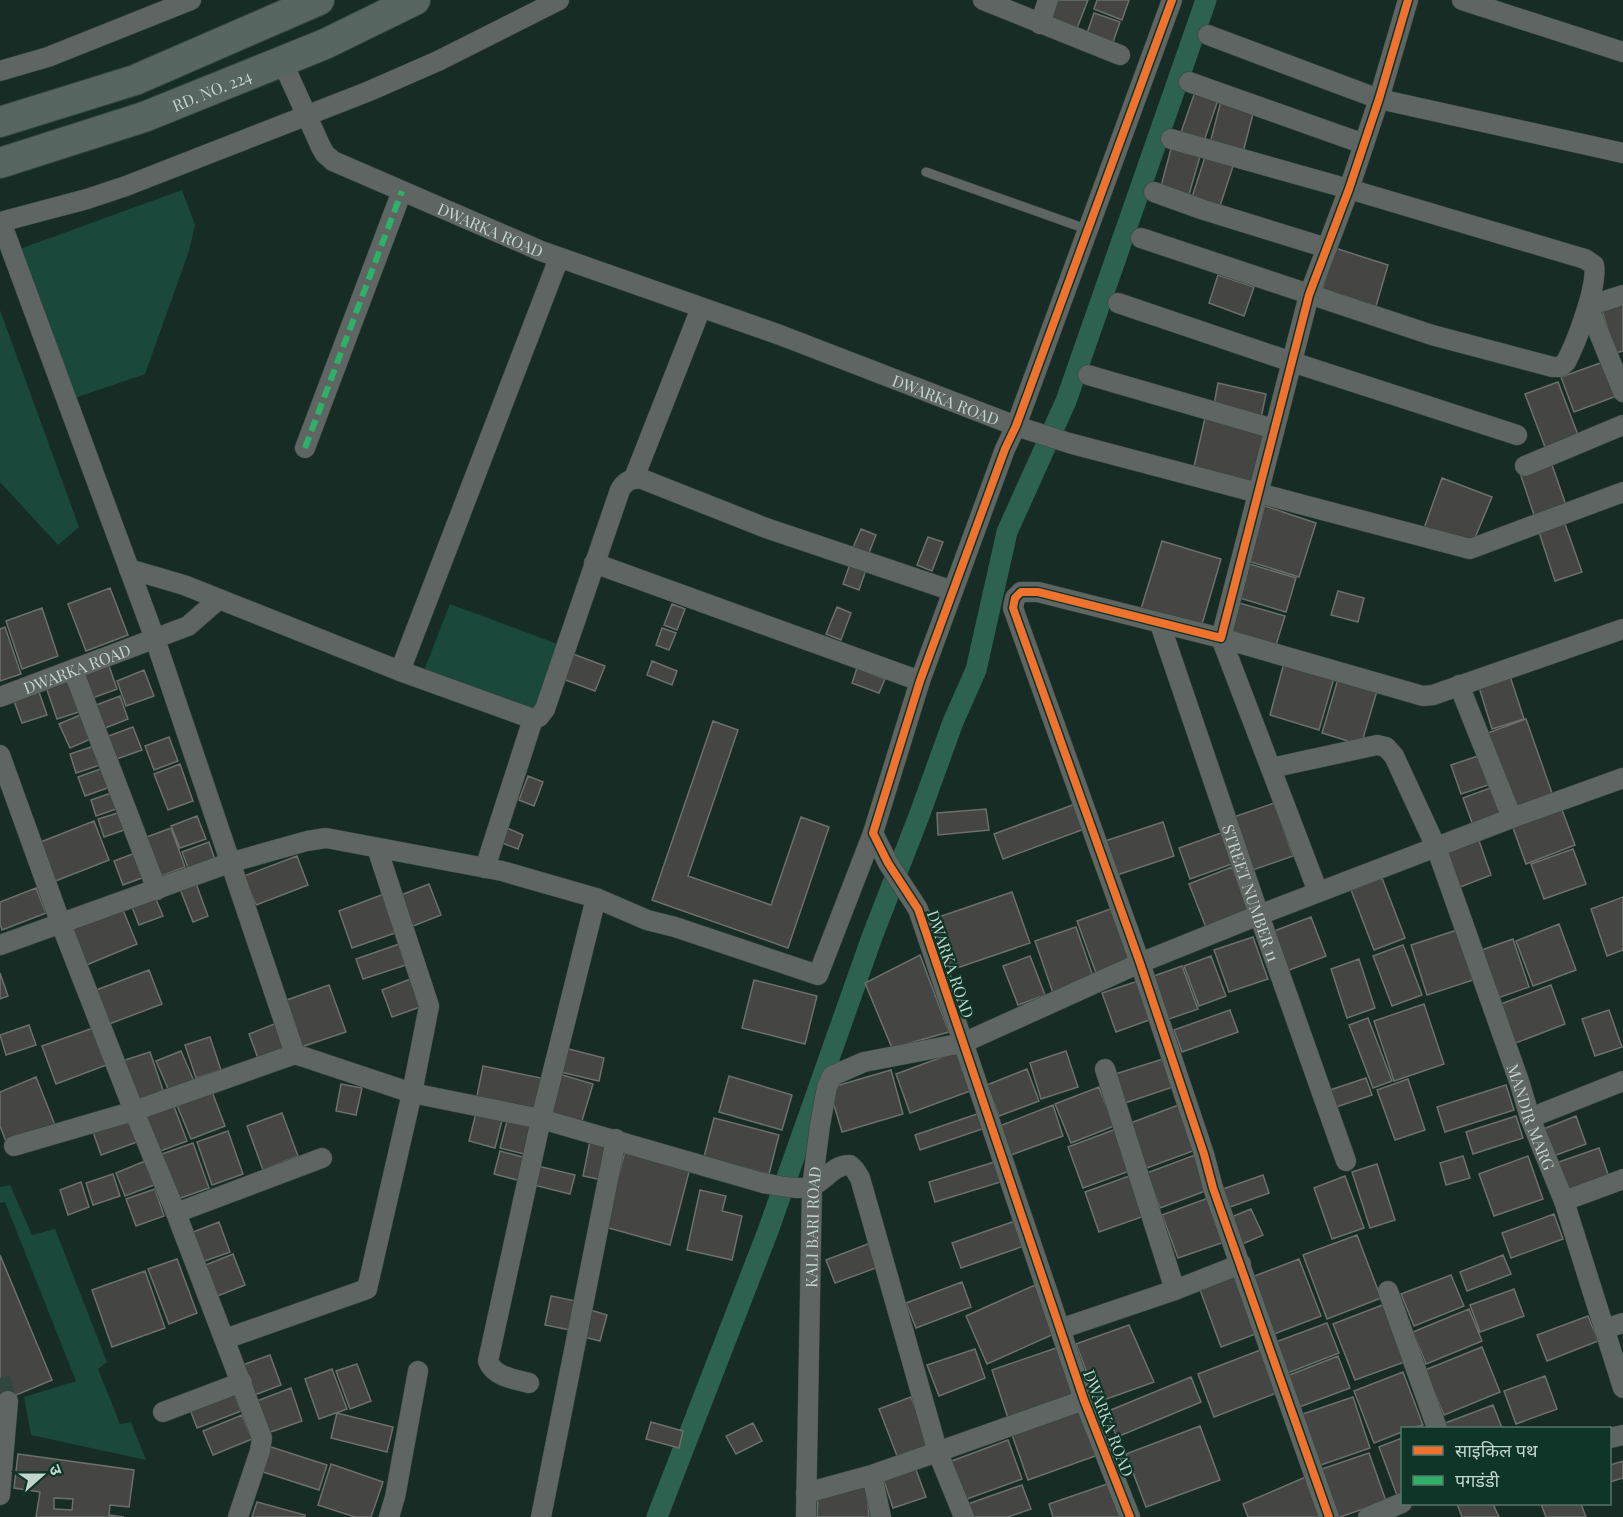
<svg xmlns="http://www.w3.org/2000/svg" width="1623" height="1517" font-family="'Playfair Display','Noto Sans Devanagari',serif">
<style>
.green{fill:#1a483a}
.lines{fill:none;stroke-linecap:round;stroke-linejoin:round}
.canal{stroke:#2e6250;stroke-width:21}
.building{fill:#454544;stroke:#6c6f6c;stroke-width:1.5;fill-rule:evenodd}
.street-tunnel{stroke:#31463e;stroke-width:20;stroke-dasharray:20 10;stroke-linecap:butt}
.lane-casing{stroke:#34463f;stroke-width:10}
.street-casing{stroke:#34463f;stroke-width:21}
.primary-casing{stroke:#34463f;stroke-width:32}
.lane{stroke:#5e6562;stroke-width:9}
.street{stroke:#5e6562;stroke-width:20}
.primary{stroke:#586661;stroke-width:30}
.quiet{stroke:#2db169;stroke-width:6;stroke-dasharray:12 6;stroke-linecap:butt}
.cycleway-casing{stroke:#0f3428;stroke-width:11}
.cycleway{stroke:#ef722f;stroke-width:8}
.labels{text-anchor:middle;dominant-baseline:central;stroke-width:4.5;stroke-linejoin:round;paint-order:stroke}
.street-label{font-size:16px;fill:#c3d6ce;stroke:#0f3428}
</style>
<rect width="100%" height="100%" fill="#172c25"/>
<path class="green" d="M182,190L195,225L189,251L145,374L72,399L20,249Z
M0,310L79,527L58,545L0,482Z
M450,604L560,645L536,712L423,673Z
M10,1185L32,1235L55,1229L107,1362L98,1369L120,1424L131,1422L146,1460L31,1435L24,1397L76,1381L5,1202L0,1203V1187Z"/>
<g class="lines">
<path class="canal" d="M657,1517L768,1231L872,937L919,816L953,722L976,670L1007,532L1066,401L1206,0"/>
</g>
<path class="building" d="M1052,0H1088L1074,36L1043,25Z
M1097,0H1129L1122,20L1094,9Z
M1094,13L1120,22L1111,48L1085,39Z
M1195,92L1218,100L1202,147L1179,138Z
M1221,101L1254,110L1242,156L1209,147Z
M1172,145L1201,153L1188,198L1160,190Z
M1206,154L1234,163L1219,209L1191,200Z
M1335,248L1388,265L1374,313L1320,297Z
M1218,275L1254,287L1244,316L1209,303Z
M1623,304V351L1616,353L1602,311Z
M1606,361L1619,395L1574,412L1561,377Z
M1558,382L1578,435L1545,447L1525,394Z
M1218,383L1266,394L1260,423L1213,410Z
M1205,418L1264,432L1252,485L1193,471Z
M1550,459L1568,511L1536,521L1519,470Z
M1442,478L1492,497L1472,545L1422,534Z
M1262,505L1316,523L1299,577L1245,560Z
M1565,524L1582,572L1555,581L1539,532Z
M861,529L876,535L867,558L851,552Z
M928,537L943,542L932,571L917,565Z
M1162,541L1221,559L1200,631L1140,612Z
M851,561L867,567L859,590L843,584Z
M1243,562L1296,578L1286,612L1233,596Z
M110,588L128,635L86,651L68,604Z
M1338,591L1364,598L1358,622L1331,615Z
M1232,601L1285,616L1276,645L1225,629Z
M672,604L685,609L677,630L664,625Z
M837,607L851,613L841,640L826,634Z
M42,608L58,656L22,669L6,621Z
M5,627L21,674L0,681V629Z
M662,628L676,633L669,650L656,645Z
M573,654L605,666L595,691L563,679Z
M652,661L677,671L672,685L647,675Z
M108,663L117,689L87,700L78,674Z
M1284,663L1334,678L1319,730L1270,715Z
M857,668L885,679L879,693L852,683Z
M144,670L154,696L126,706L117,681Z
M1509,673L1524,719L1492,729L1478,684Z
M70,676L82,711L57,719L45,684Z
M1338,679L1377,691L1361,745L1322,733Z
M39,692L47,715L22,723L14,701Z
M120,696L128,719L100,730L91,707Z
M85,713L95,737L70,748L59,724Z
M1526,719L1552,793L1513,810L1485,734Z
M713,721L738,730L688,876L771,905L801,817L829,827L788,948L652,900Z
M133,727L142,750L111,761L103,738Z
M169,737L178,761L154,770L145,746Z
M97,745L103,764L76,773L70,754Z
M1478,756L1488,785L1461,794L1451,765Z
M180,764L193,801L168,810L154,774Z
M106,767L113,786L85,796L78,777Z
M528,776L543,782L534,806L519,800Z
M1493,787L1505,817L1474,828L1463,798Z
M114,792L119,808L96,816L91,800Z
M1078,803L1087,828L1003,859L994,834Z
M1274,803L1293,856L1250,871L1231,818Z
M1561,807L1575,845L1526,864L1512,825Z
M986,809L989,830L938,835L937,813Z
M121,812L127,829L104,837L98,819Z
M197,816L206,839L180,848L171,826Z
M94,821L109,860L53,882L38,843Z
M1163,822L1174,856L1117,875L1105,841Z
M171,828L185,867L159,877L144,838Z
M507,828L523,835L518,849L502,843Z
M1221,833L1232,864L1190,879L1179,848Z
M1477,835L1491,875L1455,889L1438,848Z
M209,842L215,860L189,870L182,852Z
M1573,849L1586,884L1544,899L1531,864Z
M138,852L147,876L123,885L114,861Z
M297,856L308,885L256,905L244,876Z
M1232,867L1250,913L1207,930L1189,884Z
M194,878L208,916L193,922L178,884Z
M1382,878L1405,938L1374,950L1351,890Z
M429,884L441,915L408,928L396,897Z
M36,888L46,913L2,930L0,924V902Z
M153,892L163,916L139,925L130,902Z
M1012,892L1030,943L945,972L927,921Z
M384,894L398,932L352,948L339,911Z
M1623,897V950L1607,956L1591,909Z
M121,905L137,944L84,966L67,928Z
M1116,907L1134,960L1096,973L1077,921Z
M1311,917L1326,956L1284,972L1269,933Z
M1559,924L1576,970L1533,986L1516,941Z
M1076,927L1094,979L1053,993L1035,941Z
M1457,930L1473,980L1427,995L1411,945Z
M1253,937L1268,979L1229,992L1214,950Z
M1513,939L1529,987L1492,1000L1476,952Z
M402,943L409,964L363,979L356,959Z
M1403,945L1422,995L1392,1006L1373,956Z
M920,955L949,1032L892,1048L865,983Z
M1030,956L1045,995L1018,1005L1003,966Z
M1211,956L1226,996L1199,1006L1184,966Z
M1359,959L1375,1008L1347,1018L1331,969Z
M1182,966L1198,1009L1166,1020L1151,977Z
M149,970L162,1004L104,1026L91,992Z
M0,973L8,996L0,999Z
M413,978L423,1006L392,1017L382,990Z
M754,980L817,996L805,1044L742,1028Z
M1138,981L1152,1019L1116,1032L1102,993Z
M329,985L346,1032L298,1048L281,1002Z
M1551,985L1565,1024L1508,1046L1493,1007Z
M1424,1004L1444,1064L1394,1081L1374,1021Z
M1230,1010L1238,1032L1182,1052L1174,1030Z
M1609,1010L1622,1047L1595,1056L1582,1019Z
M1368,1018L1392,1081L1373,1088L1349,1025Z
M277,1023L288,1051L259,1061L249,1034Z
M29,1025L36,1045L6,1055L0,1035Z
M96,1027L109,1064L56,1084L42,1046Z
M210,1037L221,1070L196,1078L185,1045Z
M565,1048L604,1058L599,1081L560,1072Z
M181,1051L194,1081L169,1091L156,1061Z
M1066,1051L1078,1087L1041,1099L1030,1063Z
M150,1052L164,1093L135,1102L122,1061Z
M956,1052L970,1091L910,1113L896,1074Z
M1163,1059L1173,1087L1122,1104L1112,1075Z
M483,1066L541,1078L534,1113L476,1101Z
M1027,1069L1039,1101L999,1116L987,1085Z
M891,1070L903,1114L842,1132L829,1088Z
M559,1074L593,1084L581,1124L547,1114Z
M729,1076L792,1095L782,1130L719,1112Z
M36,1077L55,1125L7,1144L0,1126V1092Z
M1366,1078L1372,1095L1330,1109L1324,1092Z
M1408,1079L1425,1130L1395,1140L1377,1090Z
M341,1084L362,1088L356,1115L336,1111Z
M1506,1085L1514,1110L1445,1132L1437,1107Z
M1099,1087L1114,1126L1071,1143L1055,1104Z
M211,1089L225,1126L191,1139L176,1103Z
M172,1101L187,1141L158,1152L143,1112Z
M1181,1104L1198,1149L1144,1169L1128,1124Z
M1053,1105L1063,1136L1008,1156L997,1127Z
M983,1112L988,1127L920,1150L915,1135Z
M282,1113L298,1156L263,1170L247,1126Z
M476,1113L502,1120L495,1148L469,1141Z
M128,1116L137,1142L101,1155L92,1129Z
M1516,1116L1523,1138L1473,1154L1466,1132Z
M1576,1116L1586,1144L1551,1157L1541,1130Z
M714,1118L779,1135L769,1174L704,1157Z
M507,1121L531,1127L524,1154L500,1148Z
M1116,1129L1132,1170L1083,1188L1068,1147Z
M228,1131L243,1174L212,1185L197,1142Z
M590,1141L609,1145L602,1180L583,1176Z
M193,1143L209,1188L175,1200L159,1155Z
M1599,1148L1609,1177L1567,1192L1556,1163Z
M500,1151L530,1159L525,1182L494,1174Z
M625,1151L690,1168L670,1245L605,1227Z
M1195,1155L1208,1190L1160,1208L1147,1173Z
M1463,1156L1470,1178L1446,1185L1440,1163Z
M1528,1156L1543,1199L1494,1216L1479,1174Z
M1001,1160L1007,1180L935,1202L929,1182Z
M145,1161L154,1185L125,1196L116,1173Z
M1377,1164L1395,1220L1370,1228L1352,1172Z
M538,1166L575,1175L570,1194L534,1185Z
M113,1174L120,1196L93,1205L86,1183Z
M1132,1175L1147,1215L1099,1232L1085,1192Z
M1263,1175L1269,1193L1230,1207L1223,1189Z
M1345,1176L1364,1228L1332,1239L1314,1188Z
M81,1182L89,1207L68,1215L60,1190Z
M155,1189L164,1216L136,1226L126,1199Z
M700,1190L726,1196L722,1211L742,1216L732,1260L687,1250Z
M1211,1197L1227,1241L1178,1258L1162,1215Z
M1251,1209L1263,1235L1240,1245L1229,1218Z
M1554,1214L1563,1239L1511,1258L1502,1233Z
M1015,1221L1024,1246L961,1268L952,1243Z
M219,1222L230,1252L199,1263L188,1234Z
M1357,1235L1381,1298L1327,1319L1303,1255Z
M873,1242L881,1266L835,1283L826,1260Z
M233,1254L245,1285L210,1299L198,1268Z
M0,1255L52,1380L16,1395L8,1376L0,1379Z
M1503,1255L1511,1274L1467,1291L1460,1272Z
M177,1259L197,1313L169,1324L148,1269Z
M1299,1259L1321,1316L1274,1334L1252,1277Z
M145,1271L165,1328L112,1347L92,1290Z
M1235,1273L1258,1333L1221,1347L1199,1287Z
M1451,1275L1464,1306L1414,1326L1401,1294Z
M962,1282L971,1307L916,1328L906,1303Z
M1035,1285L1056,1333L987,1364L966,1316Z
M1514,1289L1524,1316L1480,1332L1470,1305Z
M551,1296L576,1301L570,1330L545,1325Z
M1385,1304L1407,1361L1355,1380L1333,1324Z
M587,1309L607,1315L600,1341L580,1336Z
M1469,1309L1482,1341L1426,1364L1413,1332Z
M1588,1316L1598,1341L1547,1361L1537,1335Z
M1327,1323L1339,1353L1285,1374L1273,1343Z
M1129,1325L1154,1382L1098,1402L1076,1344Z
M1059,1347L1076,1398L1009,1421L992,1370Z
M1482,1347L1500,1392L1444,1415L1425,1370Z
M975,1349L985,1378L939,1396L927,1365Z
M1263,1349L1279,1392L1214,1417L1198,1374Z
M270,1355L281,1385L249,1397L237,1367Z
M1338,1356L1350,1388L1294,1409L1282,1378Z
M357,1364L371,1401L350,1409L336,1371Z
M332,1369L347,1409L319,1419L305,1379Z
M1403,1372L1423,1425L1412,1428H1402V1432L1374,1443L1354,1391Z
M1545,1376L1557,1409L1516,1424L1504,1391Z
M1191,1377L1201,1402L1117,1437L1106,1412Z
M232,1388L241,1411L197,1428L188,1404Z
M291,1388L302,1421L265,1434L254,1402Z
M911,1397L931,1448L899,1461L879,1409Z
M1353,1397L1370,1448L1315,1467L1297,1416Z
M1493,1405L1502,1428H1441L1440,1425Z
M1081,1407L1098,1455L1028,1480L1011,1432Z
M337,1413L393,1427L387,1452L331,1438Z
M242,1415L252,1439L213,1455L203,1431Z
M651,1422L683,1431L679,1448L646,1439Z
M753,1423L762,1441L736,1454L726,1436Z
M1200,1426L1220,1480L1146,1507L1126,1454Z
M1402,1438V1496L1398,1498L1379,1447Z
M1008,1440L1022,1479L964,1500L949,1462Z
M268,1446L327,1465L319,1490L260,1471Z
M1369,1453L1386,1501L1340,1517H1335L1319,1470Z
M18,1454L134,1470L129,1507L110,1505L109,1515L124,1517H36L40,1492L14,1488ZM54,1498L73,1499L72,1510L54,1509Z
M1623,1461V1478L1610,1482V1465Z
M331,1464L383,1482L371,1517H355L318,1505Z
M915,1467L926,1497L893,1508L883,1478Z
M1308,1476L1325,1517H1248L1243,1504Z
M866,1483L869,1517H817L818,1497Z
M1110,1483L1122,1517H1053L1049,1504Z
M1022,1485L1031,1509L1008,1517H969L965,1505Z
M257,1502L305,1515V1517H252Z
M1457,1504H1493L1499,1517H1462Z
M1541,1504H1581L1586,1517H1546Z"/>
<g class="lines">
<path class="street-tunnel" d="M0,1378L8,1401"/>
<g class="lane-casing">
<path id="lane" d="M926,172L1089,230"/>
</g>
<g class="street-casing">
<g id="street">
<path d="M983,0L1120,55"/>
<path d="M1462,0L1623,52"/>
<path d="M1040,24L1048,0"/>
<path d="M1208,35L1379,99L1623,153"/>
<path id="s1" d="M282,61L321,147L325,154L333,161L541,251L780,335L1016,426L1069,443L1470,549L1623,492"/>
<path d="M0,71L48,57L191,0"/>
<path d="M1189,82L1364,144"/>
<path d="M1154,192L1204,210L1327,248"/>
<path d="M0,222L87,199L126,186L367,92L438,61L559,0"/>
<path d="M1,222L155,639L295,1054L134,1111L176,1213L262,1438L260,1451L238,1517"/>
<path d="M1141,238L1432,335L1553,367H1560L1566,362C1576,343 1598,286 1594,265L1585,259L1349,189L1171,139"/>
<path d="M1623,295L1588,306L1623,392"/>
<path d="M1118,303L1292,362L1517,435"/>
<path d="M1088,375L1274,429"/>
<path d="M305,448L402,191"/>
<path d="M1525,466L1623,425"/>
<path d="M634,478L701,308"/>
<path d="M594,563L920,681"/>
<path d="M129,569L184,585L400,671L533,719L539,717L545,709L620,490C625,481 631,478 642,479L766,528L953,591"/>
<path id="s2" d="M1160,624L1259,915L1346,1161"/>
<path d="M73,670L157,890"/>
<path d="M400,671L559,258"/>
<path d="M1459,685L1512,818"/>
<path id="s3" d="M0,697L188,626L219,599"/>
<path d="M0,755L61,924L134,1111L14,1146"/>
<path id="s4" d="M1271,768L1377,745L1386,747L1394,756L1436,847L1520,1084L1530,1118L1564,1201L1623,1388"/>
<path d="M485,868L533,719"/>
<path d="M1318,892L1221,638L1423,696L1433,695L1623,629"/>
<path d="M0,945L229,863L307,841L326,838L502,871L596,898L647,920L675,927L818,975L873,833"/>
<path d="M295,1054L412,1093L541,1119L763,1183C776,1185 802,1192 814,1185C828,1178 833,1165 850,1165L855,1170L860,1178L938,1453L964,1517"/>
<path d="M1105,1069L1175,1290"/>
<path d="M1530,1118L1623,1081"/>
<path d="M1564,1201L1623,1179"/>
<path d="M176,1213L322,1158"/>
<path d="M1388,1291L1437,1428"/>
<path d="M1060,1329L1175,1290L1241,1264"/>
<path d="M1604,1329L1623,1323"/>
<path d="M225,1339L367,1289L412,1093L429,1006L377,848"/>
<path d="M529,1383C514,1379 494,1377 488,1361L541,1119L596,898"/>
<path d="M163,1412L242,1382"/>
<path d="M1610,1438L1623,1435"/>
<path d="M872,1475L881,1517"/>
<path d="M806,1493L872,1475L1084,1400"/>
<path d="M0,1495L8,1401"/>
<path d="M389,1517L395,1497L418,1371"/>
<path d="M541,1517L616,1139"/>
<path id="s5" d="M806,1517L812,1187L820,1125L827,1087L832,1076L864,1062L963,1043L1140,963L1259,915L1512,818L1623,778"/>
<path d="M1130,1517L1084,1400L918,909L888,863L873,833L920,681L1005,449L1016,426L1172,0"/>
<path d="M1329,1517L1213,1188L1204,1154L1140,963L1013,608L1015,598L1021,592H1038L1221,638L1309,295L1349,189L1379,99L1408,0"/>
<path d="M1368,1517L1402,1503"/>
</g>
</g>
<g class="primary-casing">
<g id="primary">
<path d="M0,122L135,80L319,0"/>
<path id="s6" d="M0,163L144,117L325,44L415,0"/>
</g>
</g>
<use href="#lane" class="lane"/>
<use href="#street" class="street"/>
<use href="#primary" class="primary"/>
<path class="quiet" d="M305,448L402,191"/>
<g class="cycleway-casing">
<path id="cycleway" d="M1130,1517L1084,1400L918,909L888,863L873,833L920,681L1005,449L1016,426L1172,0
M1329,1517L1213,1188L1204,1154L1140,963L1013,608L1015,598L1021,592H1038L1221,638L1309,295L1349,189L1379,99L1408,0"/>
</g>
<use href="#cycleway" class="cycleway"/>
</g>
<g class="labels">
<g class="street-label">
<text stroke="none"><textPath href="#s6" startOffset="224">RD. NO. 224</textPath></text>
<text stroke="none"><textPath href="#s1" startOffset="285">DWARKA ROAD</textPath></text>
<text stroke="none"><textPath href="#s1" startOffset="771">DWARKA ROAD</textPath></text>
<text stroke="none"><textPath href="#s3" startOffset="82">DWARKA ROAD</textPath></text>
<text stroke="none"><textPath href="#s2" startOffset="284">STREET NUMBER 11</textPath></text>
<text transform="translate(951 964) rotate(71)">DWARKA ROAD</text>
<text stroke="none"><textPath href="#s4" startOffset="516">MANDIR MARG</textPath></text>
<text stroke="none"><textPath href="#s5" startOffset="290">KALI BARI ROAD</textPath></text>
<text transform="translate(1109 1423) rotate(69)">DWARKA ROAD</text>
</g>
</g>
<rect x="1401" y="1427" width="210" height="78" fill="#0f3428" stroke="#57756a" stroke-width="1.5"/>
<rect x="1413" y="1446" width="30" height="9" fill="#ef722f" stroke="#57756a" stroke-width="1.5"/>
<text x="1455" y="1457" font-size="18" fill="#c3d6ce">साइकिल पथ</text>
<rect x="1413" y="1476" width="30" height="9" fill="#2db169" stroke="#57756a" stroke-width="1.5"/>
<text x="1455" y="1487" font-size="18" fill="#c3d6ce">पगडंडी</text>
<g transform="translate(42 1475) rotate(69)" stroke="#0f3428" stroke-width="4.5" paint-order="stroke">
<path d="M0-4.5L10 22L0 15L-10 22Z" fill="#c3d6ce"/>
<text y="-9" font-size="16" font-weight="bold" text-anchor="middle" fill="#c3d6ce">उ</text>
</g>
</svg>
